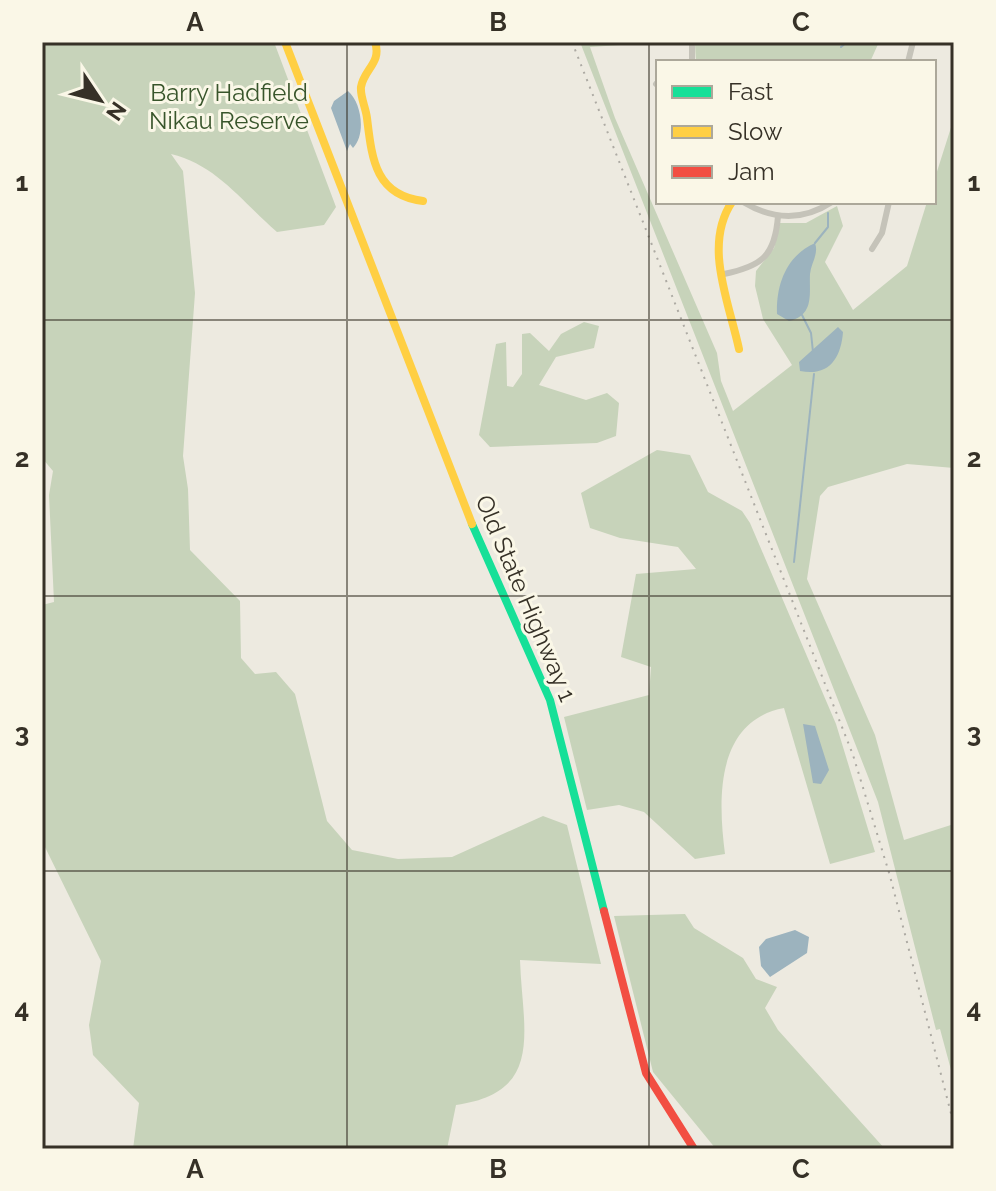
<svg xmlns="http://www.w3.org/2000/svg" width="996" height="1191" font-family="Raleway,sans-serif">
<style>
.green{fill:#c7d3ba}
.water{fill:#9cb3be}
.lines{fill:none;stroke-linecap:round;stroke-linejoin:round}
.stream{stroke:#9cb3be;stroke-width:2}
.street{stroke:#c5c3b9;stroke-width:6}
.fast{stroke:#16e098;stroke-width:8}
.slow{stroke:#ffcf43;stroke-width:8}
.jam{stroke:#f24e42;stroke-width:8}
.rail{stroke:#adaaa3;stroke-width:2;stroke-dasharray:2 6;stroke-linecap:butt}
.grid{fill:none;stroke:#363127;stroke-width:2;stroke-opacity:0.55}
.labels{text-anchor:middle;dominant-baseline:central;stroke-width:6;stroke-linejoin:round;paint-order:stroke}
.park-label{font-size:24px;fill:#38552b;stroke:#faf7e7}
.street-label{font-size:24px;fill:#363127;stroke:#faf7e7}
.neatline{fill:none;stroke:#363127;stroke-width:3}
.grid-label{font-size:26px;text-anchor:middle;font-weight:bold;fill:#363127}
</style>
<rect width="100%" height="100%" fill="#edeae0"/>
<path class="green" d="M42,42H274L336,207L324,225L277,232C242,202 217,165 171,154L183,171L195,293L183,456L188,489L190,550L240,601L241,658L255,674L276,672L295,694L327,821L352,850L398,859L452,857L543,816L567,825L601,964L520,960C522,1028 546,1093 456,1105L447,1149H133L139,1103L93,1055L89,1025L101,961L42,841V605L54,602L49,495L53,471L42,458Z
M580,42H666L590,47L615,118L717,353L721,381L733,411L792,365L763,319L755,286L756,271L774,248L780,223H806L837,206L843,226L825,262L853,310L907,266L927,202H934V181L954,118V468L907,464L828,487L820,496L807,579L875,735L904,840L954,824V1081L940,1029L936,1030L878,802Z
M686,42H879L870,62H696L695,44Z
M584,322L599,326L594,348L556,357L539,385L586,400L607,393L619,403L616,436L597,443L490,447L479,435L496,344L506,342L507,386L513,387L522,374V334L530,333L549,351L561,334Z
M657,450L690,455L708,492L742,511L750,523L836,724L875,852L830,864L784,708C715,721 718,800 725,854L695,859L644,812L619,805L587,810L564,717L649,695L651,667L621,657L636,574L696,569L678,547L620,538L590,528L581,493Z
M685,914L694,928L743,958L756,979L777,987L765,1008L778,1030L885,1149H716L653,1072L614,916Z"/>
<path class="water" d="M348,91C362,103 366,135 353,148L350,144L347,151L331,108L334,101Z
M815,243C819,254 811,263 810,274C809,293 815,315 789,321L777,314C776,285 786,256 815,243Z
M838,327L843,332C841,358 829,377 800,371L799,362Z
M803,724L815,726L829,770L821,784L813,783Z
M795,930L809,937L807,953L770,977L761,966L759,947L766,939Z"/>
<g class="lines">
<path class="stream" d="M841,47L847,42
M815,243L828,227V213
M802,315L811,333L813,352
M794,562L814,374"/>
<path class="street" d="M692,46V62
M908,62L913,42
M656,84L658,85
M743,202C773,220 803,221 832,202
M872,249L882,233L889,202
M724,274C762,266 775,256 778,216"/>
<path class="fast" d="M472,524L550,700L604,911"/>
<path class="slow" d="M285,42L472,524
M375,42C382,63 364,69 361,87C360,97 366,108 367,118C372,159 375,195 423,201
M732,202C703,245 729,302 739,349"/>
<path class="jam" d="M604,911L646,1073L694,1149"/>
<path class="rail" d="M572,42L853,755L890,876L954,1125"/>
</g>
<path class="grid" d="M347,42V1149M649,42V1149M42,320H954M42,596H954M42,871H954"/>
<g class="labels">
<g class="park-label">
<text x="229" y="92">Barry Hadfield<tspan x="229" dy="28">Nikau Reserve</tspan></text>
</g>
<g class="street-label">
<text transform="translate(526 598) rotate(67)">Old State Highway 1</text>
</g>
</g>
<rect width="996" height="1191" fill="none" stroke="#faf7e7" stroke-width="88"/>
<rect x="656" y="60" width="280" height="144" fill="#faf7e7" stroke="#aca89a" stroke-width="2"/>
<rect x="672" y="86" width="40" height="12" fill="#16e098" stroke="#aca89a" stroke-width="2"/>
<text x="728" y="100" font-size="24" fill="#363127">Fast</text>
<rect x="672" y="126" width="40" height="12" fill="#ffcf43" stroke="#aca89a" stroke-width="2"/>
<text x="728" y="140" font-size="24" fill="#363127">Slow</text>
<rect x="672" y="166" width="40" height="12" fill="#f24e42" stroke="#aca89a" stroke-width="2"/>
<text x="728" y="180" font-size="24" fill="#363127">Jam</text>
<g transform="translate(100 100) rotate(125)" stroke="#faf7e7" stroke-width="6" paint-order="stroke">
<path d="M0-6L14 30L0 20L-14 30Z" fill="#363127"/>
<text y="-12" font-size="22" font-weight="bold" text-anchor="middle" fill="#363127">N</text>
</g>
<rect x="44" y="44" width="908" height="1103" class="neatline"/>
<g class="grid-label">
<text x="195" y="31">A</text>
<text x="498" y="31">B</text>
<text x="801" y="31">C</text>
<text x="22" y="191">1</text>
<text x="974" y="191">1</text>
<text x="22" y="467">2</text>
<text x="974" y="467">2</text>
<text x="22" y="742">3</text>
<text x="974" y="742">3</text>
<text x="22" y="1018">4</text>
<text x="974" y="1018">4</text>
<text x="195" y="1178">A</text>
<text x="498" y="1178">B</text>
<text x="801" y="1178">C</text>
</g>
</svg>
